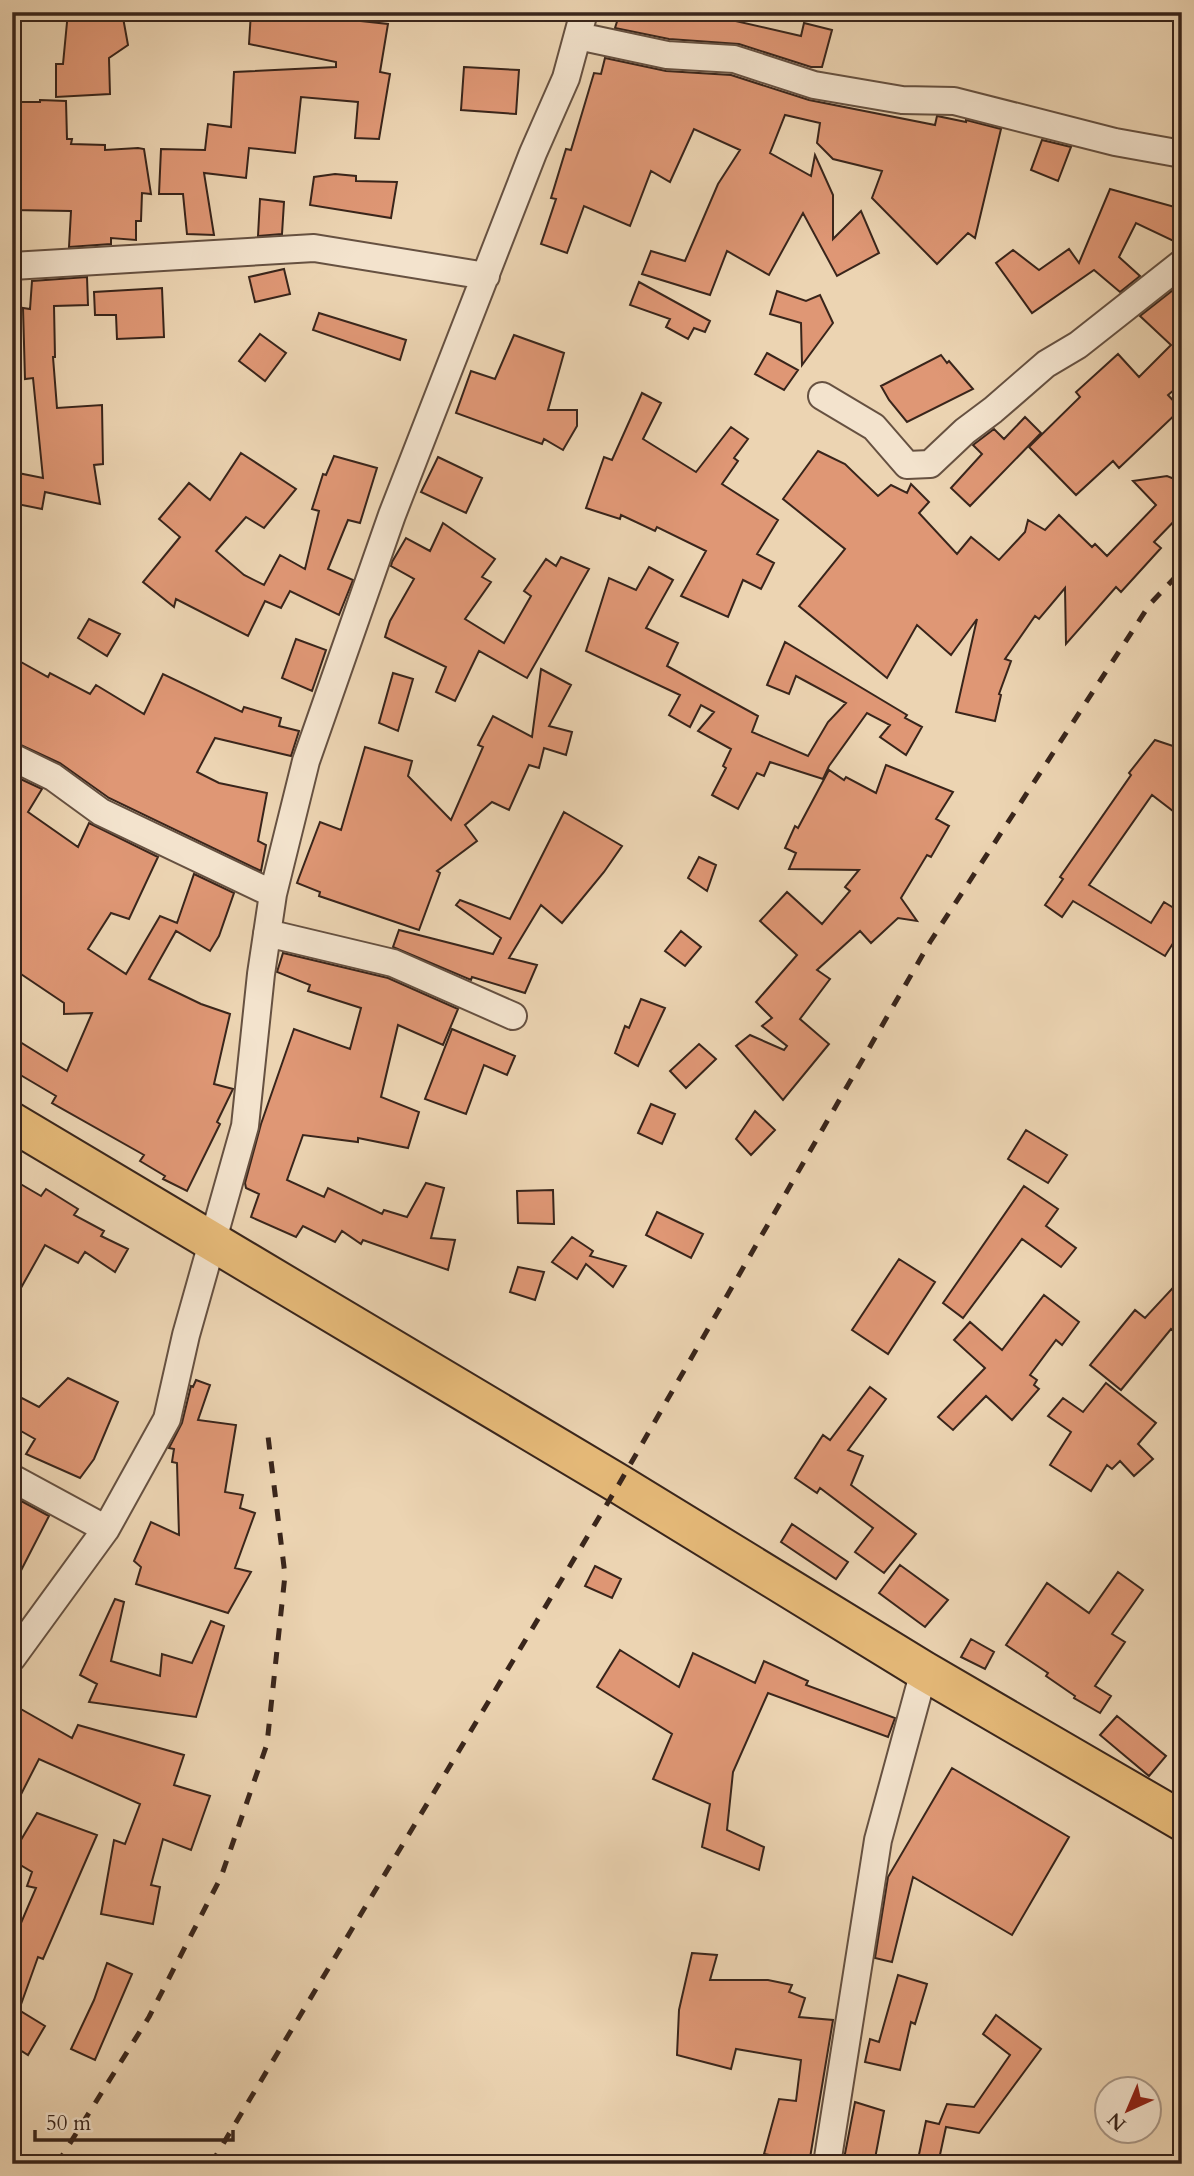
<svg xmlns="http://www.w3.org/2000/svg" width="1194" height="2176" font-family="Cardo,serif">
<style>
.building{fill:#df9775;stroke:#39251b;stroke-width:2}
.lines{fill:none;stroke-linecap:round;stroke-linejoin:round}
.minor-casing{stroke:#665141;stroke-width:30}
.trunk-casing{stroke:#39251b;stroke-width:42}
.minor{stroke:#f3e3cd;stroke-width:26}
.trunk{stroke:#e6ba79;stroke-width:38}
.rail{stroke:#39251b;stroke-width:5;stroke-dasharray:12 12;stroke-linecap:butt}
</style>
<rect width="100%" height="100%" fill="#ecd4b2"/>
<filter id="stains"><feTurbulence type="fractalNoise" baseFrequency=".00286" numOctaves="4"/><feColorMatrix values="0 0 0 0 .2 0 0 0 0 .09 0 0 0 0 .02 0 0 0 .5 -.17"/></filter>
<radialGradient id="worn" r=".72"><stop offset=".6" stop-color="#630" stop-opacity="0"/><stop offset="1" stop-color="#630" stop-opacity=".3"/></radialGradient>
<path class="building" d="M68,12H122L128,45L109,58L110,94L56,97V64H63Z
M251,12L324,17L388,24L380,72L390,74L379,139L355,138L358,102L301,97L295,153L249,148L246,178L204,173L214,235L187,234L183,194H159L161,149L205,150L208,124L231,127L234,72L336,67V62L249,44Z
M620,12H719L718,17L801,36L804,23L832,30L822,67H811L739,44L669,39L615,28Z
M605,58L666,71L731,75L809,100L935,125L937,116L966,122V120L1001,129L975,238L968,233L937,264L872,198L882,171L833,159L817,143L820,123L785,115L770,153L811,176L815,155L833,195V239L861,211L879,253L837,276L803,213L769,275L727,251L710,295L642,274L651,251L685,261L718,184L740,150L694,129L670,182L651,171L630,226L584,206L567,253L541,244L556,199L551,198L566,149L571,150L594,73L601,74Z
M464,67L519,70L516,114L461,110Z
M40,100L66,101L67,139H72L71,144L105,145V150L138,148L144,149L151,194L142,193L141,221H136V240L111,238V244L69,247L71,211L12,210V102H40Z
M1042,140L1071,147L1058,181L1031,170Z
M335,174L356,176V181L397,182L391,218L310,205L314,177Z
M1110,189L1182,209V245L1136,223L1119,257L1140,276L1120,292L1094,270L1032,313L996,263L1013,250L1039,270L1069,249L1079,263Z
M260,199L284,202L282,234L258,236Z
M284,269L290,294L255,302L249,277Z
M87,277L88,305L54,306L55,357H53L57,408L102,405L103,464L94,465L100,504L45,492L42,509L12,503L18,473L43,478L33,378L25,379L23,308L30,309L32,281Z
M639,282L710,321L705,332L694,328L688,339L666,327L670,319L630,305Z
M1182,283V383L1168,395L1181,409L1119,468L1113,461L1076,495L1029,447L1080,397L1076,392L1118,354L1139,377L1171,345L1140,316Z
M162,288L164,337L117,339L116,315H95L94,292Z
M777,291L806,301L820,295L833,323L802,365L801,323L770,314Z
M319,313L406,340L400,360L313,330Z
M260,334L286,353L265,381L239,361Z
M514,335L564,353L548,410H577V426L563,450L544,439L542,444L456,413L471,371L495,379Z
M767,353L798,370L784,390L755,374Z
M941,355L947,363L949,361L973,389L907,422L889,400L881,386Z
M642,393L661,403L643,439L696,472L731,427L748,439L734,458L738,461L722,484L778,520L757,554L774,563L761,589L743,580L728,617L681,596L706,551L657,527L655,531L621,515L620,519L586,508L604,457L612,460Z
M1025,417L1041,433L970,506L951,488L982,454L973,445L994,429L1004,439Z
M818,451L845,464L878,496L891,485L907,493L911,484L929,502L919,513L957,554L971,537L999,560L1025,532L1028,520L1045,530L1059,515L1092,547L1095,544L1107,556L1156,505L1133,481L1167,476L1182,482V513L1154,542L1161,548L1121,592L1116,587L1066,644L1065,588L1039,619L1035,616L1005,659L1011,661L999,694L1001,695L995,721L956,712L977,619L951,655L917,625L887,678L799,606L845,549L783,499Z
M241,453L296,489L264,528L246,517L216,551L244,575L264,585L280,555L305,569L319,511L312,509L323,474L326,475L334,456L377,468L360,523L348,520L328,569L353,580L339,615L290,591L281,608L265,601L248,636L176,599L174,607L143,582L180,537L159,519L189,483L210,500Z
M438,457L482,478L466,513L421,492Z
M443,523L495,559L482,577L491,582L465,619L504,643L531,596L524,591L546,559L556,566L561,557L589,569L527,678L479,651L455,701L436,692L446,667L385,637L390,621L414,579L391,566L392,562L406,538L430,551Z
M649,567L673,580L646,628L678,643L667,666L758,716L752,732L808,756L828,722L846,703L796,676L789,694L767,685L785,642L907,715L905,718L922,727L906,755L880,737L890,725L867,713L829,766L823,779L770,762L764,776L757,773L738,809L712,795L726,768L723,766L731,749L698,731L714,712L701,705L690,727L669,715L680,695L586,651L609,578L636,590Z
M89,619L120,634L107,656L78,638Z
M296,639L326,650L312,691L282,678Z
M12,657L48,677L50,673L90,694L96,685L144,714L163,674L242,712L244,707L281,718L279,726L299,731L291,756L215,738L197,772L219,783L267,793L258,841L266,845L261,871L109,798L60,763L12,741Z
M541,669L571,685L549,726L572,732L566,755L544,748L539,768L529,765L509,810L492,802L465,825L477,841L437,871L440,873L419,930L319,896L320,892L297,883L320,822L341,830L365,747L412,761L408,776L451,820L483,747L478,745L493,716L532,737Z
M393,673L413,679L398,731L379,723Z
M1155,740L1182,749V818L1152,795L1089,885L1151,923L1164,902L1182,913V929L1165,956L1073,901L1062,917L1045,905L1063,879L1060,877L1131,775L1129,773Z
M886,765L953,792L936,819L949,826L931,857L927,855L901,898L917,921L898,918L871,943L860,931L817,970L830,979L800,1019L829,1044L783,1100L736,1046L750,1035L784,1050L787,1046L762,1026L772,1018L756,1002L797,955L760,921L787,892L822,924L850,891L845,887L859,870L789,869L796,853L785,848L795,826L798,828L829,770L844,780L846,777L876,793Z
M12,775L42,789L28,812L78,847L89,823L158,857L129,919L111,913L88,949L126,974L160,916L177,923L194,874L234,893L219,936L210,951L176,931L149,979L201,1004L230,1014L214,1084L233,1089L217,1122L220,1124L187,1191L163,1179L165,1176L140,1161L144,1155L52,1103L56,1096L12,1070V1037L67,1071L92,1013L64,1014V1003L12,968Z
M564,812L622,846L604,872L562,923L541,905L509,958L537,965L525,993L472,977L471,980L393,947L399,930L493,954L501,938L456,905L460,900L510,919Z
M699,857L716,865L707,891L688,878Z
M681,931L701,947L685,966L665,951Z
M283,953L388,978L458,1009L443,1045L398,1025L381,1097L419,1112L408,1148L358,1138V1142L303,1135L287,1180L324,1197L328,1188L382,1214L384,1210L407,1217L426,1183L444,1188L431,1238L455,1240L448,1270L363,1240L361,1244L342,1231L335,1242L303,1226L296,1237L251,1217L259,1194L246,1188L245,1183L261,1124L294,1029L350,1049L361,1008L308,991L310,985L277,972Z
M641,999L665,1008L638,1066L615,1053L625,1026L629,1028Z
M452,1029L515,1056L507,1075L484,1065L466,1114L425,1099Z
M699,1044L716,1059L686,1088L670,1071Z
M651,1104L675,1114L662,1144L638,1133Z
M755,1111L775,1130L751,1155L736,1139Z
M1026,1130L1067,1155L1048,1183L1008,1159Z
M12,1179L41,1196L46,1189L78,1209L74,1215L104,1231L101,1236L128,1249L115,1272L85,1252L78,1263L45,1245L12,1304Z
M1024,1186L1058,1209L1046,1226L1076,1248L1061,1267L1022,1239L963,1318L943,1303Z
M553,1190L554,1224L518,1223L517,1191Z
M657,1212L703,1234L691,1258L646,1235Z
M572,1237L593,1251L590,1256L626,1266L613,1287L586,1264L577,1279L552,1262Z
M899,1259L935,1282L888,1354L852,1330Z
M518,1267L544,1272L535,1300L510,1292Z
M1182,1278V1339L1171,1329L1121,1390L1090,1365L1135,1310L1145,1318Z
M1044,1295L1079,1322L1062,1345L1056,1340L1030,1375L1037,1380L1034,1385L1039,1389L1012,1420L986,1396L953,1430L938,1417L985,1368L954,1340L970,1322L1002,1350Z
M68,1378L118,1402L94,1459L80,1478L26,1454L35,1439L12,1426V1416L22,1398L39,1407Z
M196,1380L210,1385L198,1420L236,1425L225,1492L243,1495L240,1508L255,1513L235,1568L251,1572L228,1613L136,1584L141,1567L134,1561L151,1522L179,1535L177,1463L172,1462L174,1449L169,1448L182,1423L191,1386L193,1387Z
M1106,1383L1156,1423L1138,1444L1153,1459L1134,1476L1120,1461L1112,1469L1107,1465L1091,1491L1050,1465L1071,1432L1048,1416L1063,1398L1083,1412Z
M870,1387L886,1399L848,1450L863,1456L851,1485L916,1534L884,1573L855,1552L873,1528L820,1488L817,1493L795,1478L823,1435L830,1440Z
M12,1496L49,1516L12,1588Z
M792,1524L848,1562L836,1579L781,1542Z
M900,1565L948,1600L925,1627L879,1593Z
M595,1566L621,1579L612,1598L585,1586Z
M1118,1572L1143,1590L1112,1634L1125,1642L1095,1686L1111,1696L1100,1713L1074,1698L1075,1696L1046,1676L1048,1673L1006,1645L1047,1583L1089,1613Z
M115,1599L124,1602L111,1661L160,1676L162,1654L192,1663L211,1621L224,1626L196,1717L89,1702L97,1684L80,1675Z
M971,1639L994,1652L985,1669L961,1657Z
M620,1650L679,1687L693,1653L755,1683L764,1661L808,1681L806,1685L895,1718L888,1737L768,1693L733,1772L727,1830L764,1847L759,1870L702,1847L710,1804L653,1779L672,1734L597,1687Z
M12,1704L72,1738L78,1725L184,1755L174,1785L210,1796L191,1850L163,1839L151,1885L160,1887L153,1924L101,1914L114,1840L125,1844L140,1804L39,1759L12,1812Z
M1117,1716L1166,1756L1149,1776L1100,1735Z
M952,1768L1069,1837L1012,1935L913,1877L892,1962L875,1958L888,1877Z
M37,1813L97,1835L43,1959L38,1957L19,2010L45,2026L28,2055L12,2045V1944L36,1888L27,1886L32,1872L12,1860V1855Z
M692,1953L717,1955L710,1980H768L792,1985L789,1992L805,1998L799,2017L833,2020L809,2164H777L780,2157L764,2154L779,2099L796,2101L801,2060L736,2049L731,2069L677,2055L679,2010Z
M107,1963L132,1974L95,2060L71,2049L94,2000Z
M898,1975L927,1984L915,2024L911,2022L900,2070L865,2062L870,2039L879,2042Z
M996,2015L1041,2049L979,2133L946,2127L938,2164H917L926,2121L939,2124L947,2104L974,2107L1010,2055L983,2034Z
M855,2102L884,2111L874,2164H843Z"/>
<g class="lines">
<g class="minor-casing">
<path id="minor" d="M578,36L667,55L734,59L814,85L902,100L954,101L1115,142L1182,154
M12,266L314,248L486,276
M822,396L874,427L907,465L930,464L965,431L993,410L1046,364L1078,345L1182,263
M12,757L53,777L101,812L273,894
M267,933L393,963L513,1016
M12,1478L106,1529
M12,1658L106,1529L167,1419L186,1335L245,1126L261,974L273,894L306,761L392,515L533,153L566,78L584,12
M827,2164L878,1840L924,1671"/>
</g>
<g class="trunk-casing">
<path id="trunk" d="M12,1122L619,1484L924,1671L1182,1821"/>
</g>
<use href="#minor" class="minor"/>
<use href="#trunk" class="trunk"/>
<path class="rail" d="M57,2164L149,2017L221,1877L267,1744L285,1575L267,1428
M211,2164L619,1484L930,942L1150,604L1182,570"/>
</g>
<rect width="1194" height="2176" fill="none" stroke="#ecd4b2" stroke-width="42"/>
<rect x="14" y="14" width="1166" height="2148" fill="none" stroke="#39251b" stroke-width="3.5"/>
<rect x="21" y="21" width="1152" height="2134" fill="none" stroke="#39251b" stroke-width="2"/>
<g transform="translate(1128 2110) rotate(224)"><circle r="33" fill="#f3e3cd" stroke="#a99786" stroke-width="2"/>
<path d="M0-5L12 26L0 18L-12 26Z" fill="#8f2418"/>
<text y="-10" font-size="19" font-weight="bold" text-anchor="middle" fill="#39251b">N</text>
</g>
<path d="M35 2130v10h198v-10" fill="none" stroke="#39251b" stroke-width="3.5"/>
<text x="46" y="2130" font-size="21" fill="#39251b" stroke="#f3e3cd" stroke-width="5" paint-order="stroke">50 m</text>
<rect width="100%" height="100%" filter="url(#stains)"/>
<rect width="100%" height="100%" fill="url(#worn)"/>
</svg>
